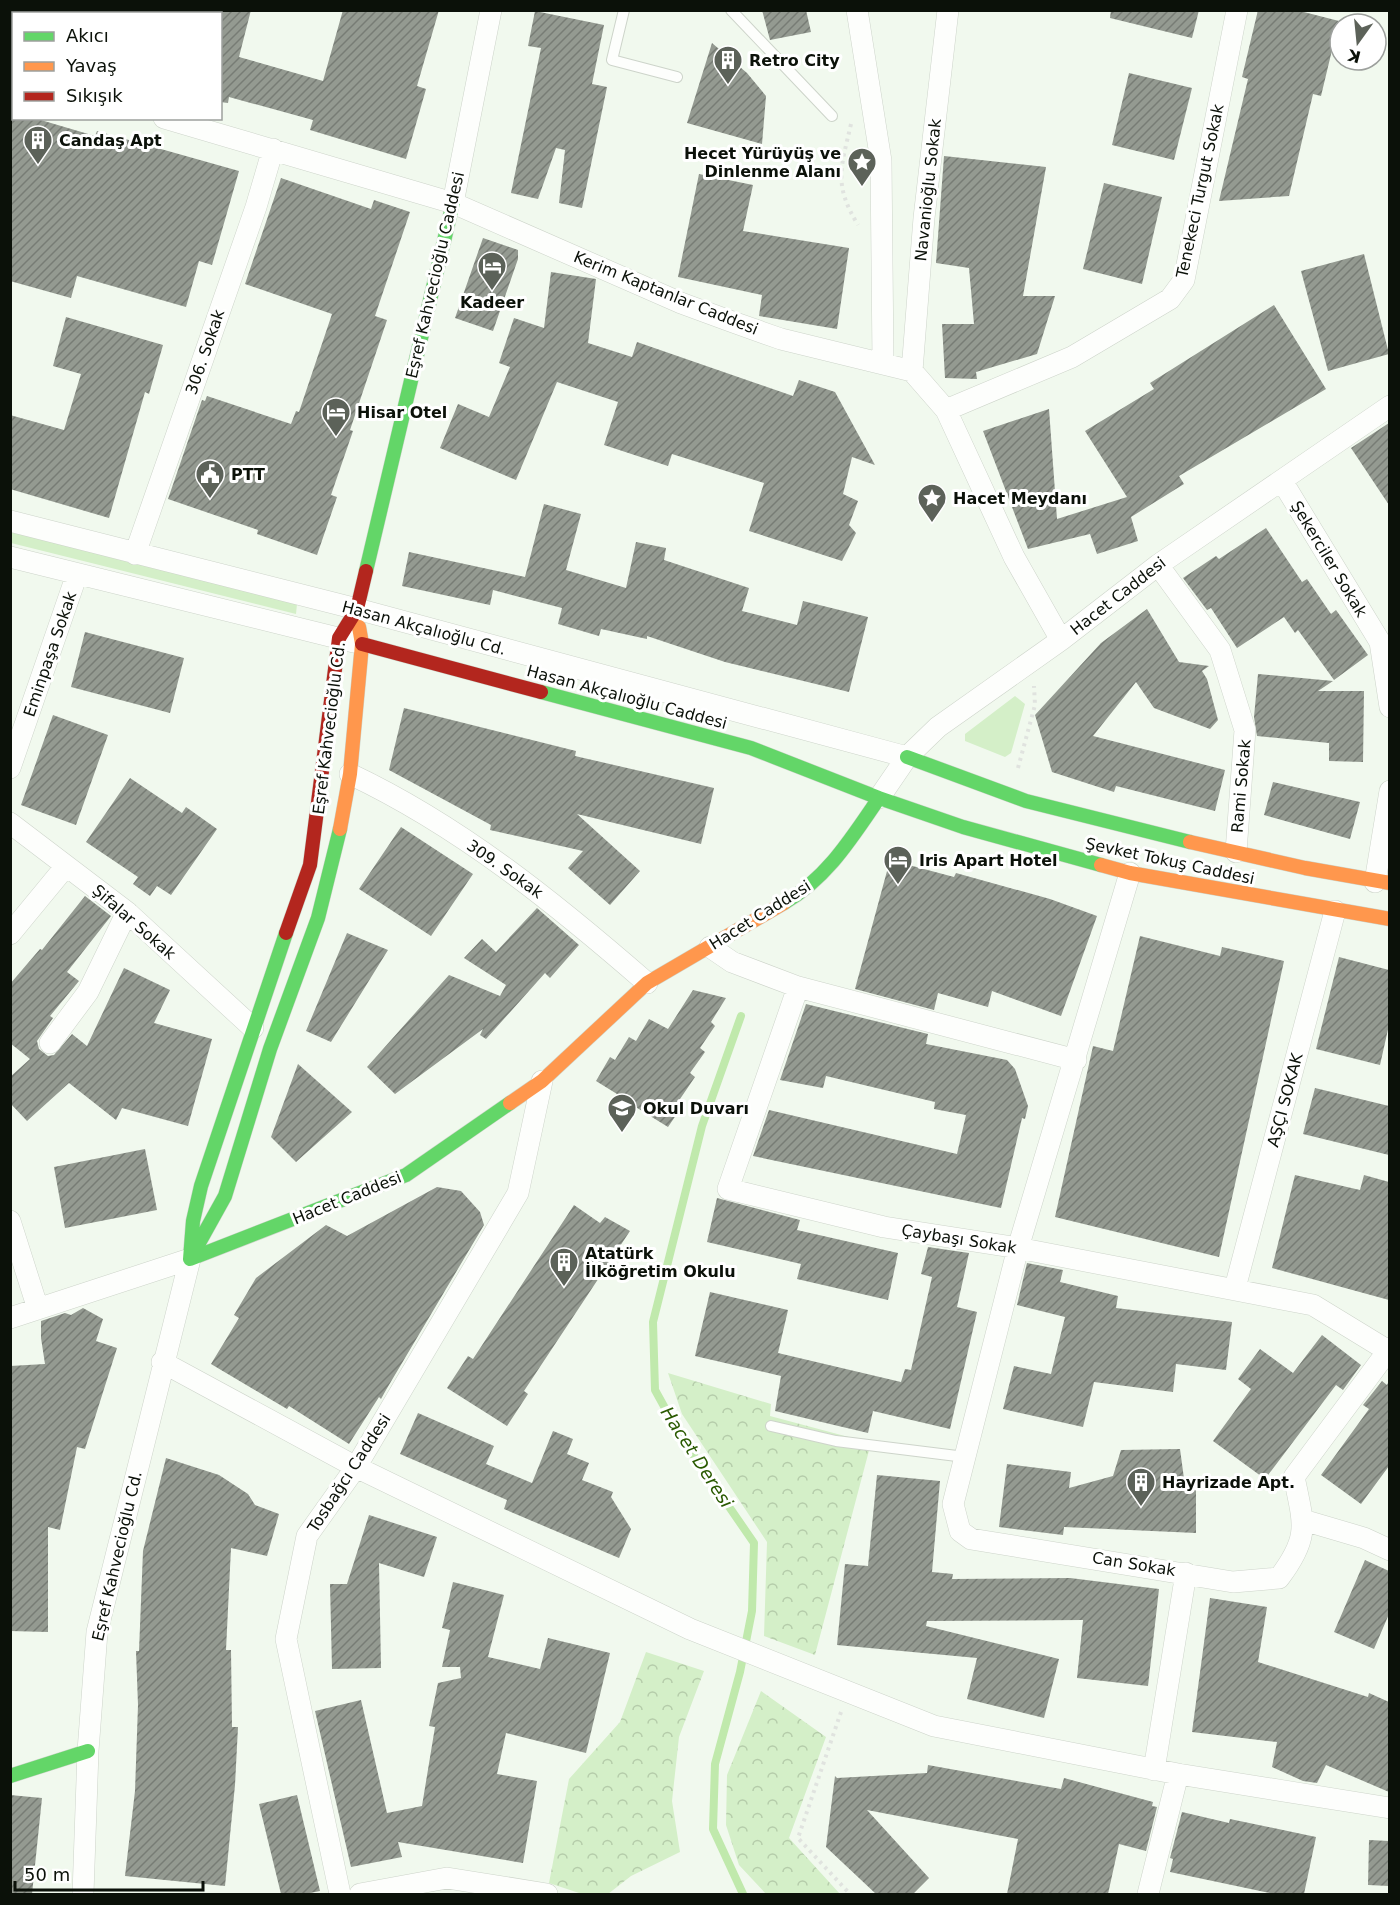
<svg xmlns="http://www.w3.org/2000/svg" width="1400" height="1905" font-family="'DejaVu Sans',sans-serif">
<style>
.grass{fill:#d4efc8}
.park{fill:url(#park-crowns)}
.lines{fill:none;stroke-linecap:round;stroke-linejoin:round}
.stream{stroke:#c0e9ac;stroke-width:8}
.building{fill:url(#building-hatch)}
.lane-casing{stroke:#cdd4ca;stroke-width:12}
.street-casing{stroke:#cdd4ca;stroke-width:22}
.fast-casing{stroke:#cdd4ca;stroke-width:15}
.slow-casing{stroke:#cdd4ca;stroke-width:15}
.jam-casing{stroke:#cdd4ca;stroke-width:15}
.path{stroke:#e0e3df;stroke-width:4;stroke-dasharray:3 4.5;stroke-linecap:butt}
.lane{stroke:#fdfefc;stroke-width:10}
.street{stroke:#fdfefc;stroke-width:21}
.fast{stroke:#63d668;stroke-width:14}
.slow{stroke:#ff974d;stroke-width:14}
.jam{stroke:#b3261e;stroke-width:14}
.labels{text-anchor:middle;dominant-baseline:central;stroke-width:6;stroke-linejoin:round;paint-order:stroke}
.poi-label{font-size:16px;font-weight:bold;fill:#0b1109;stroke:#fff;text-anchor:start}
.street-label{font-size:16px;fill:#0b1109;stroke:#fff}
.water-label{font-size:18px;font-style:italic;fill:#2a5a01;stroke:#fff}
</style>
<defs>
<pattern id="park-crowns" width="20" height="18" patternUnits="userSpaceOnUse" patternTransform="scale(1.5)"><rect width="20" height="18" fill="#d4efc8"/><path d="M2 6a3 3 0 1 1 6 0M12 15a3 3 0 1 1 6 0" fill="none" stroke="#b5ccaa"/></pattern>
<pattern id="building-hatch" width="6" height="6" patternUnits="userSpaceOnUse" patternTransform="scale(1.5)"><rect width="6" height="6" fill="#949a91"/><path d="M-1 1l2-2M0 6l6-6M5 7l2-2" fill="none" stroke="#777c75"/></pattern>
</defs>
<rect width="100%" height="100%" fill="#f1f9ee"/>
<path class="grass" d="M10,531L297,604L296,614L11,543Z
M1015,696L1025,704L1011,753L1005,757L965,741V734Z"/>
<path class="park" d="M668,1373L771,1404L770,1416L871,1443L815,1655L764,1636L767,1542L682,1414Z
M646,1652L704,1671L679,1737L672,1801L680,1852L631,1876L608,1894H582L549,1883L569,1779L620,1722Z
M761,1691L826,1737L789,1838L840,1894H766L739,1865L726,1825L727,1775Z"/>
<g class="lines">
<path class="stream" d="M741,1016L702,1126L653,1322L655,1390L681,1437L754,1543L752,1611L740,1672L715,1764L713,1829L743,1894"/>
</g>
<path class="building" d="M220,10H251L239,57L323,81L343,10H439L417,86L426,89L406,159L310,130L313,120L229,97L228,103L220,102Z
M762,10H806L811,32L770,40Z
M1111,10H1199L1192,38L1110,18Z
M1258,10H1296L1339,21L1321,96L1313,94L1289,196L1219,201L1248,79L1242,77Z
M535,11L604,25L592,84L607,87L582,208L559,203L565,150L556,148L538,199L511,193L541,48L528,46Z
M712,43L747,73L766,96L762,144L687,123Z
M1129,73L1192,88L1174,160L1112,145Z
M10,118H34L95,136L97,131L239,171L212,265L199,261L186,307L77,276L71,298L10,281Z
M944,156L1046,167L1023,296H1055L1037,354L976,372L977,379L945,378L942,324H974L969,268L936,263Z
M699,174L753,185L743,231L849,248L837,329L759,316L762,295L678,277Z
M281,178L371,209L374,200L410,212L375,316L387,320L350,430L353,431L331,495L337,497L317,555L257,534L258,530L168,499L202,400L205,401L207,396L291,424L296,411L299,412L332,314L245,284Z
M1104,183L1162,197L1142,284L1083,269Z
M483,238L518,250V259L493,331L455,318Z
M1364,254L1389,354L1328,371L1301,271Z
M551,272L596,279L588,343L632,357L637,342L793,396L799,380L835,392L875,465L852,457L843,494L858,501L849,525L856,533L842,561L749,531L764,483L672,454L668,466L604,445L618,402L557,382L516,480L440,448L458,404L489,417L510,367L499,363L514,318L544,328Z
M1274,305L1326,389L1179,476L1184,484L1131,517L1138,541L1097,554L1090,534L1028,549L983,431L1049,409L1057,519L1127,497L1085,431L1154,389L1150,383Z
M66,317L163,345L149,394L145,392L109,518L10,489V415L64,430L81,374L53,366Z
M1389,423V505L1351,448Z
M544,504L581,514L566,570L626,588L636,542L666,548L664,560L749,588L742,611L797,625L803,601L868,617L849,692L725,662L647,636V639L601,629L599,636L558,624L562,608L493,590L490,605L402,586L409,552L525,577Z
M1266,528L1302,582L1307,579L1331,614L1336,610L1368,655L1334,680L1298,630L1295,633L1284,617L1237,648L1211,608L1207,610L1183,578L1216,556L1219,559Z
M1147,609L1179,662L1209,666L1202,671L1207,679L1218,720L1210,729L1154,708L1136,682L1093,736L1225,770L1215,811L1116,786L1114,792L1052,772L1035,715L1101,643Z
M85,632L184,658L170,713L71,687Z
M1258,674L1333,681L1318,691H1364L1363,762L1329,761V743L1257,736L1254,717Z
M404,708L576,751L575,756L714,788L701,844L577,814L640,871L610,905L568,868L583,851L490,830L491,825L389,770Z
M53,715L108,735L76,825L21,805Z
M130,778L182,813L186,807L217,829L171,895L157,886L150,896L133,884L138,877L86,842Z
M1273,782L1360,802L1350,839L1264,815Z
M401,827L473,874L431,936L359,889Z
M890,860L954,877L956,873L1050,899L1097,916L1061,1016L992,991L988,1007L938,993L934,1010L855,989Z
M85,896L111,916L67,972L79,981L50,1016L53,1018L37,1041L39,1049L48,1056L54,1055L72,1034L87,1046L124,968L170,990L154,1023L212,1039L188,1126L122,1108L116,1120L69,1083L27,1121L10,1103V1077L30,1059L10,1043V984L40,949L42,950Z
M537,908L579,945L550,978L545,973L486,1039L480,1035L483,1029L395,1094L367,1067L449,975L500,996L506,985L464,958L482,939L496,952Z
M347,933L388,950L331,1042L306,1031Z
M1140,936L1220,956L1222,947L1284,961L1219,1257L1055,1217L1093,1046L1113,1051Z
M1339,957L1389,970V1025L1380,1065L1316,1049Z
M693,990L726,998L711,1022L715,1026L700,1048L705,1052L690,1073L695,1077L680,1099L685,1102L668,1127L634,1106L630,1112L612,1102L617,1094L596,1081L610,1057L615,1060L629,1037L636,1041L649,1019L668,1029Z
M806,1004L928,1034L926,1044L1007,1060L1015,1069L1028,1106L1025,1119L1022,1118L1001,1208L753,1156L769,1110L957,1154L966,1115L934,1109L935,1102L826,1076L823,1088L780,1080Z
M298,1064L352,1112L296,1162L271,1137Z
M1315,1088L1389,1106V1155L1303,1134Z
M145,1149L157,1210L65,1228L54,1167Z
M1295,1175L1360,1190L1364,1175L1389,1182V1300L1272,1268Z
M437,1187L461,1191L480,1212L484,1225L386,1390L381,1399L379,1397L349,1444L289,1406L287,1409L211,1364L239,1318L234,1315L256,1278L326,1225L347,1236Z
M717,1198L800,1220L797,1230L898,1253L888,1300L797,1279L801,1264L707,1242Z
M574,1205L600,1223L605,1217L630,1231L524,1391L528,1394L507,1426L447,1388L468,1356L473,1359Z
M928,1247L969,1253L957,1307L977,1312L950,1429L873,1411L868,1433L775,1411L781,1376L695,1356L710,1292L788,1310L778,1353L901,1382L905,1369L911,1370L932,1277L921,1274Z
M1027,1263L1063,1270L1060,1282L1118,1296L1116,1308L1232,1322L1226,1370L1176,1364L1173,1392L1094,1382L1083,1427L1003,1409L1014,1366L1051,1374L1065,1317L1017,1305Z
M83,1308L103,1319L96,1341L117,1348L85,1449L77,1447L60,1530L48,1527V1632L10,1631V1366L45,1364L41,1338V1321L65,1313L71,1315Z
M1322,1335L1361,1365L1343,1390L1336,1385L1265,1479L1213,1441L1251,1389L1238,1379L1260,1349L1293,1373Z
M1382,1381L1387,1385L1389,1381V1466L1361,1504L1321,1475L1369,1409L1363,1405Z
M418,1413L494,1446L486,1464L532,1483L553,1431L573,1439L567,1454L589,1463L582,1480L613,1492L611,1497L631,1529L619,1558L504,1509L507,1500L400,1454Z
M1180,1449L1185,1486L1196,1485V1533L1064,1527L1063,1535L999,1527L1007,1464L1071,1472L1069,1488L1113,1476L1121,1450Z
M166,1458L219,1475L248,1494L255,1505L279,1514L267,1556L231,1548L226,1650H231L232,1727H238L235,1785L225,1886L125,1876L135,1791L138,1705L136,1651H139L143,1551Z
M877,1475L940,1481L932,1572L953,1574L952,1579L1070,1578L1159,1589L1148,1686L1077,1678L1083,1620L927,1621L926,1626L1059,1659L1044,1718L967,1699L977,1658L837,1645L845,1564L868,1566Z
M369,1515L437,1537L424,1577L379,1563L381,1668L332,1669L330,1584H347Z
M1365,1560L1389,1571V1614L1374,1649L1334,1632Z
M453,1582L504,1595L488,1657L540,1669L548,1638L610,1653L586,1753L506,1733L497,1774L537,1781L523,1863L398,1842L402,1857L351,1867L315,1711L361,1700L387,1813L422,1806L435,1727L429,1726L438,1683L461,1678L460,1667H442L450,1630L442,1628Z
M1210,1598L1267,1607L1258,1662L1368,1697L1369,1693L1389,1702V1792L1326,1765L1317,1783L1303,1781L1272,1767L1277,1742L1192,1732Z
M928,1765L1061,1789L1064,1778L1153,1802L1152,1806L1157,1807L1146,1851L1119,1844L1108,1894H1007L1018,1839L867,1810L929,1878L913,1894H876L826,1847L835,1776L837,1778L927,1773Z
M10,1795L42,1798L32,1894H10Z
M297,1795L320,1891L305,1894H281L259,1804Z
M1182,1812L1229,1823L1230,1819L1316,1837L1304,1894H1274L1170,1872L1173,1859L1170,1858Z
M1369,1840L1389,1841V1886L1368,1885Z"/>
<g class="lines">
<g class="lane-casing">
<path id="lane" d="M624,10L612,60L677,77
M731,10L832,116
M771,1426L836,1441L965,1457"/>
</g>
<g class="street-casing">
<path id="street" d="M857,10L881,161L883,362
M10,76L14,77
M164,118L453,203L681,303L730,321L781,339L912,371L946,410L1014,557L1061,640
M453,203L491,10
M912,371L924,218L948,10
M946,410L1072,357L1170,299L1184,280L1237,10
M1282,481L1380,642L1390,707
M10,521L357,609L907,757
M135,554L256,207L273,149
M10,557L354,642
M1158,565L1220,650L1245,730L1236,852
M10,768L77,574
M350,774C460,826 555,903 647,983
M879,798L907,757L938,727L1061,640L1158,565L1390,406
M10,823L127,912L253,1028
M1130,873L1018,1248L953,1504L960,1531L971,1539L1233,1582L1279,1578C1310,1537 1304,1525 1294,1477L1390,1348
M1375,882L1390,791
M10,934L66,866
M710,947L732,962L798,987L1076,1060
M798,987L728,1189L884,1227L1018,1248L1313,1305L1390,1352
M50,1043L88,992L127,912
M10,1221L38,1309
M1235,1288L1335,911
M10,1318L190,1259
M162,1362L356,1467L690,1629L934,1726L1178,1774L1390,1808
M1303,1520L1364,1538L1390,1550
M1154,1770L1186,1573
M83,1894L88,1751L97,1632L190,1259
M340,1894L286,1639L307,1536L356,1467L518,1193L542,1081
M360,1894L447,1878L547,1894
M1148,1894L1178,1774"/>
</g>
<g class="fast-casing">
<path id="fast" d="M366,571L453,203
M541,692L751,748L879,798L963,827L1101,865
M907,757L1026,801L1190,842
M784,903C827,878 851,839 879,798
M195,1250L225,1196L270,1049L318,918L340,829
M190,1259L193,1221L201,1186L286,933
M190,1259L406,1175L510,1103
M10,1776L88,1751"/>
</g>
<g class="slow-casing">
<path id="slow" d="M340,829L350,774L362,644L359,627
M1190,842L1305,868L1390,883
M1101,865L1130,873L1390,919
M510,1103L542,1081L647,983L784,903"/>
</g>
<g class="jam-casing">
<path id="jam" d="M362,644L541,692
M286,933L310,865L339,638L357,609L366,571"/>
</g>
<path class="path" d="M851,124C841,168 833,184 858,225
M1018,768L1035,705L1034,686
M841,1712L798,1838L850,1894"/>
<use href="#lane" class="lane"/>
<use href="#street" class="street"/>
<use href="#fast" class="fast"/>
<use href="#slow" class="slow"/>
<use href="#jam" class="jam"/>
</g>
<defs>
<g id="building-pin" transform="scale(1.5)"><path d="M0 17L-7.5 6A9.5 9.5 0 1 1 7.5 6Z" fill="#5c6259" stroke="#fff"/><path d="M-4-6H4V6H1V3H-1V6H-4ZM-2.5-4.3h1.7v1.8h-1.7ZM.8-4.3h1.7v1.8H.8ZM-2.5-1h1.7V.8h-1.7ZM.8-1h1.7V.8H.8Z" fill="#fff"/></g>
<g id="sight-pin" transform="scale(1.5)"><path d="M0 17L-7.5 6A9.5 9.5 0 1 1 7.5 6Z" fill="#5c6259" stroke="#fff"/><path d="M0-6L1.8-2.2L6-1.7L2.9 1.2L3.7 5.4L0 3.3L-3.7 5.4L-2.9 1.2L-6-1.7L-1.8-2.2Z" fill="#fff"/></g>
<g id="hotel-pin" transform="scale(1.5)"><path d="M0 17L-7.5 6A9.5 9.5 0 1 1 7.5 6Z" fill="#5c6259" stroke="#fff"/><path d="M-6-4.5h1.5V1H6V5H4.5V3h-9V5H-6ZM-4 0a1.8 1.8 0 1 1 3.6 0ZM.5 0V-2.5h3Q6-2.5 6 0Z" fill="#fff"/></g>
<g id="civic-pin" transform="scale(1.5)"><path d="M0 17L-7.5 6A9.5 9.5 0 1 1 7.5 6Z" fill="#5c6259" stroke="#fff"/><path d="M-.6-6.5H3V-4.5H.6V-3L4-1V1h2V6H-6V1h2V-1L-.6-3ZM-1.2 2.5V6h2.4V2.5Z" fill="#fff"/></g>
<g id="school-pin" transform="scale(1.5)"><path d="M0 17L-7.5 6A9.5 9.5 0 1 1 7.5 6Z" fill="#5c6259" stroke="#fff"/><path d="M0-5L7-2L0 1L-7-2ZM-4 1L0 2.5L4 1V4Q0 6-4 4Z" fill="#fff"/></g>
</defs>
<g fill-rule="evenodd">
<use href="#building-pin" x="728" y="60"/>
<use href="#building-pin" x="38" y="140"/>
<use href="#sight-pin" x="862" y="162"/>
<use href="#hotel-pin" x="492" y="266"/>
<use href="#hotel-pin" x="336" y="412"/>
<use href="#civic-pin" x="210" y="474"/>
<use href="#sight-pin" x="932" y="498"/>
<use href="#hotel-pin" x="898" y="860"/>
<use href="#school-pin" x="622" y="1108"/>
<use href="#building-pin" x="564" y="1262"/>
<use href="#building-pin" x="1141" y="1482"/>
</g>
<g class="labels">
<g class="poi-label">
<text x="749" y="60">Retro City</text>
<text x="59" y="140">Candaş Apt</text>
<text x="841" y="153" text-anchor="end">Hecet Yürüyüş ve<tspan x="841" dy="18">Dinlenme Alanı</tspan></text>
<text x="492" y="302" text-anchor="middle">Kadeer</text>
<text x="357" y="412">Hisar Otel</text>
<text x="231" y="474">PTT</text>
<text x="953" y="498">Hacet Meydanı</text>
<text x="919" y="860">Iris Apart Hotel</text>
<text x="643" y="1108">Okul Duvarı</text>
<text x="585" y="1253">Atatürk<tspan x="585" dy="18">İlköğretim Okulu</tspan></text>
<text x="1162" y="1482">Hayrizade Apt.</text>
</g>
<g class="street-label">
<text transform="translate(928 190) rotate(-84)">Navanioğlu Sokak</text>
<text transform="translate(1200 191) rotate(-78)">Tenekeci Turgut Sokak</text>
<text transform="translate(435 275) rotate(-77)">Eşref Kahvecioğlu Caddesi</text>
<text transform="translate(666 293) rotate(22)">Kerim Kaptanlar Caddesi</text>
<text transform="translate(205 352) rotate(-71)">306. Sokak</text>
<text transform="translate(1329 559) rotate(59)">Şekerciler Sokak</text>
<text transform="translate(1118 596) rotate(-38)">Hacet Caddesi</text>
<text transform="translate(424 628) rotate(15)">Hasan Akçalıoğlu Cd.</text>
<text transform="translate(50 654) rotate(-71)">Eminpaşa Sokak</text>
<text transform="translate(627 697) rotate(15)">Hasan Akçalıoğlu Caddesi</text>
<text transform="translate(329 728) rotate(-83)">Eşref Kahvecioğlu Cd.</text>
<text transform="translate(1241 786) rotate(-85)">Rami Sokak</text>
<text transform="translate(1170 861) rotate(12)">Şevket Tokuş Caddesi</text>
<text transform="translate(505 869) rotate(35)">309. Sokak</text>
<text transform="translate(760 915) rotate(-32)">Hacet Caddesi</text>
<text transform="translate(134 922) rotate(41)">Şifalar Sokak</text>
<text transform="translate(1285 1100) rotate(-75)">AŞÇI SOKAK</text>
<text transform="translate(347 1198) rotate(-22)">Hacet Caddesi</text>
<text transform="translate(959 1239) rotate(9)">Çaybaşı Sokak</text>
<text transform="translate(349 1473) rotate(-57)">Tosbağcı Caddesi</text>
<text transform="translate(117 1556) rotate(-77)">Eşref Kahvecioğlu Cd.</text>
<text transform="translate(1134 1564) rotate(9)">Can Sokak</text>
</g>
<g class="water-label">
<text transform="translate(697 1457) rotate(57)">Hacet Deresi</text>
</g>
</g>
<rect width="1400" height="1905" fill="none" stroke="#0b1109" stroke-width="24"/>
<rect x="12" y="12" width="210" height="108" fill="#ffffff" stroke="#9da09d" stroke-width="1.5"/>
<rect x="24" y="32" width="30" height="9" fill="#63d668" stroke="#9da09d" stroke-width="1.5"/>
<text x="66" y="42" font-size="18" fill="#0b1109">Akıcı</text>
<rect x="24" y="62" width="30" height="9" fill="#ff974d" stroke="#9da09d" stroke-width="1.5"/>
<text x="66" y="72" font-size="18" fill="#0b1109">Yavaş</text>
<rect x="24" y="92" width="30" height="9" fill="#b3261e" stroke="#9da09d" stroke-width="1.5"/>
<text x="66" y="102" font-size="18" fill="#0b1109">Sıkışık</text>
<g transform="translate(1358 42) rotate(195)"><circle r="28" fill="#ffffff" stroke="#9da09d" stroke-width="1.5"/>
<path d="M0-4.5L10 22L0 15L-10 22Z" fill="#5c6259"/>
<text y="-9" font-size="16" font-weight="bold" text-anchor="middle" fill="#0b1109">K</text>
</g>
<path d="M15 1881v9h188v-9" fill="none" stroke="#0b1109" stroke-width="3"/>
<text x="24" y="1881" font-size="18" fill="#0b1109" stroke="#ffffff" stroke-width="4.5" paint-order="stroke">50 m</text>
</svg>
